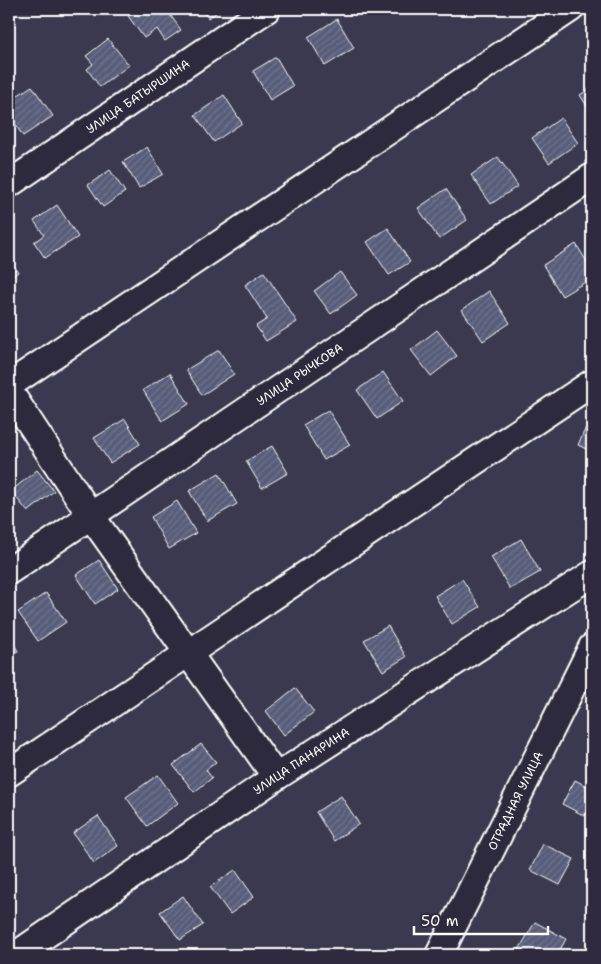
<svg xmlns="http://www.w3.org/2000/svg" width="601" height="964" font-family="'Shantell Sans',sans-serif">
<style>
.building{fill:url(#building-hatch);stroke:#fff}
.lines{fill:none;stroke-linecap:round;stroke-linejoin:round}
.minor-casing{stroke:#fff;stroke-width:30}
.minor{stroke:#2f2a3d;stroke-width:26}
.labels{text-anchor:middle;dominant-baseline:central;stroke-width:4.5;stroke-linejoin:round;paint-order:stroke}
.street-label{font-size:12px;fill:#fff;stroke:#2f2a3d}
</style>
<defs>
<pattern id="building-hatch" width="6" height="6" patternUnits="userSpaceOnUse" patternTransform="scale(1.25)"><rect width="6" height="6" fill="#585c79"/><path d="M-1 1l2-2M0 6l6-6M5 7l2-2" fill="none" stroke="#71748d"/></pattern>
</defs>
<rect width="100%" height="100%" fill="#3b394f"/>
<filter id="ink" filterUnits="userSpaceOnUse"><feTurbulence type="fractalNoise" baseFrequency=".02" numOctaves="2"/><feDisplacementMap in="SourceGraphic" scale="10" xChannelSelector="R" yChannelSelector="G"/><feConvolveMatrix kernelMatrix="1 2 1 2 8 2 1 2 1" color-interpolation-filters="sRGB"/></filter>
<g filter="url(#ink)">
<path class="building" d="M138,9H166L181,30L165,41L157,29L144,38L128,16Z
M201,9H222L208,18Z
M337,19L354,48L325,66L308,37Z
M108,39L129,65L100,87L87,69L93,64L86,56Z
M276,57L293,86L270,100L253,71Z
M32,86L53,116L23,136L9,115V101Z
M592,87V114L580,95Z
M224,95L242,123L214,142L195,115Z
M561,118L578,143L549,163L532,138Z
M147,147L163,174L139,188L123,162Z
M498,157L518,186L491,204L471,175Z
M110,170L125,192L103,207L88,185Z
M446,189L467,220L439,239L418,208Z
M57,205L78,237L45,258L34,242L44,235L34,221Z
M388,228L410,262L389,275L367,242Z
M576,244L592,270V278L562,296L543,265Z
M9,257L18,272L9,279Z
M264,272L297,322L266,341L256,326L267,319L245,285Z
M340,272L357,295L331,314L314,291Z
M489,291L510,323L483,341L462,310Z
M437,330L457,356L431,376L411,350Z
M219,350L234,374L202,395L186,370Z
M383,372L403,401L377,419L357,390Z
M170,373L189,404L162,421L143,390Z
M328,410L350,445L324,460L303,425Z
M592,414V452L578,445Z
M125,419L140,444L110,463L94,438Z
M272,446L288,473L262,488L246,461Z
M37,470L54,491L28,512L11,491Z
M219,473L237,504L207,521L189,491Z
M177,501L196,533L169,549L151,517Z
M521,539L540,572L510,589L491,557Z
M99,560L118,589L95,604L76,575Z
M462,579L480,607L452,624L435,596Z
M46,593L66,622L38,641L18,612Z
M388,626L406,657L383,671L364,640Z
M9,636L18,651L9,656Z
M295,688L314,712L284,735L266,711Z
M201,744L216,762L206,770L212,778L194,792L173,765Z
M158,775L178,803L147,826L126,797Z
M575,780L592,789V802L585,816L562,804Z
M341,796L359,824L334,841L316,812Z
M98,816L118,846L94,863L73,833Z
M543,844L574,859L560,885L530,870Z
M235,870L254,897L230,914L210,887Z
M183,896L203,925L180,940L160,912Z
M535,922L566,939L557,955H521L517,953Z"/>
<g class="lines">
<g class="minor-casing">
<g id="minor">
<path id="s1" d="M9,184L267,9"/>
<path d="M9,385L570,9"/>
<path d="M9,391L91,516L276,777"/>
<path id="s2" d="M9,571L592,177"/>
<path d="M9,773L592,383"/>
<path id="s3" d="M16,955L276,777L592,574"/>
<path id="s4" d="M439,955L592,647"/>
</g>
</g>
<use href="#minor" class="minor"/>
</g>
</g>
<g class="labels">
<g class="street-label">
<text stroke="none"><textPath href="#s1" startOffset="156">УЛИЦА БАТЫРШИНА</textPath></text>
<text stroke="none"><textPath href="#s2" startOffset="351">УЛИЦА РЫЧКОВА</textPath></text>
<text stroke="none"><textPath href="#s3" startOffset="345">УЛИЦА ПАНАРИНА</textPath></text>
<text stroke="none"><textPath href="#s4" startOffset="172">ОТРАДНАЯ УЛИЦА</textPath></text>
</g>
</g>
<rect width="601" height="964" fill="none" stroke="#2f2a3d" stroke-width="30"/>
<rect x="15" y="15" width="571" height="934" fill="none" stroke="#fff" stroke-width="2" filter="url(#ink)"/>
<path d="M414 926v8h134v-8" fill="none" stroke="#ffffff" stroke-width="2.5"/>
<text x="421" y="926" font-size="15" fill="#ffffff" stroke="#2f2a3d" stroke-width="4" paint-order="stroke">50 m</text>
</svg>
